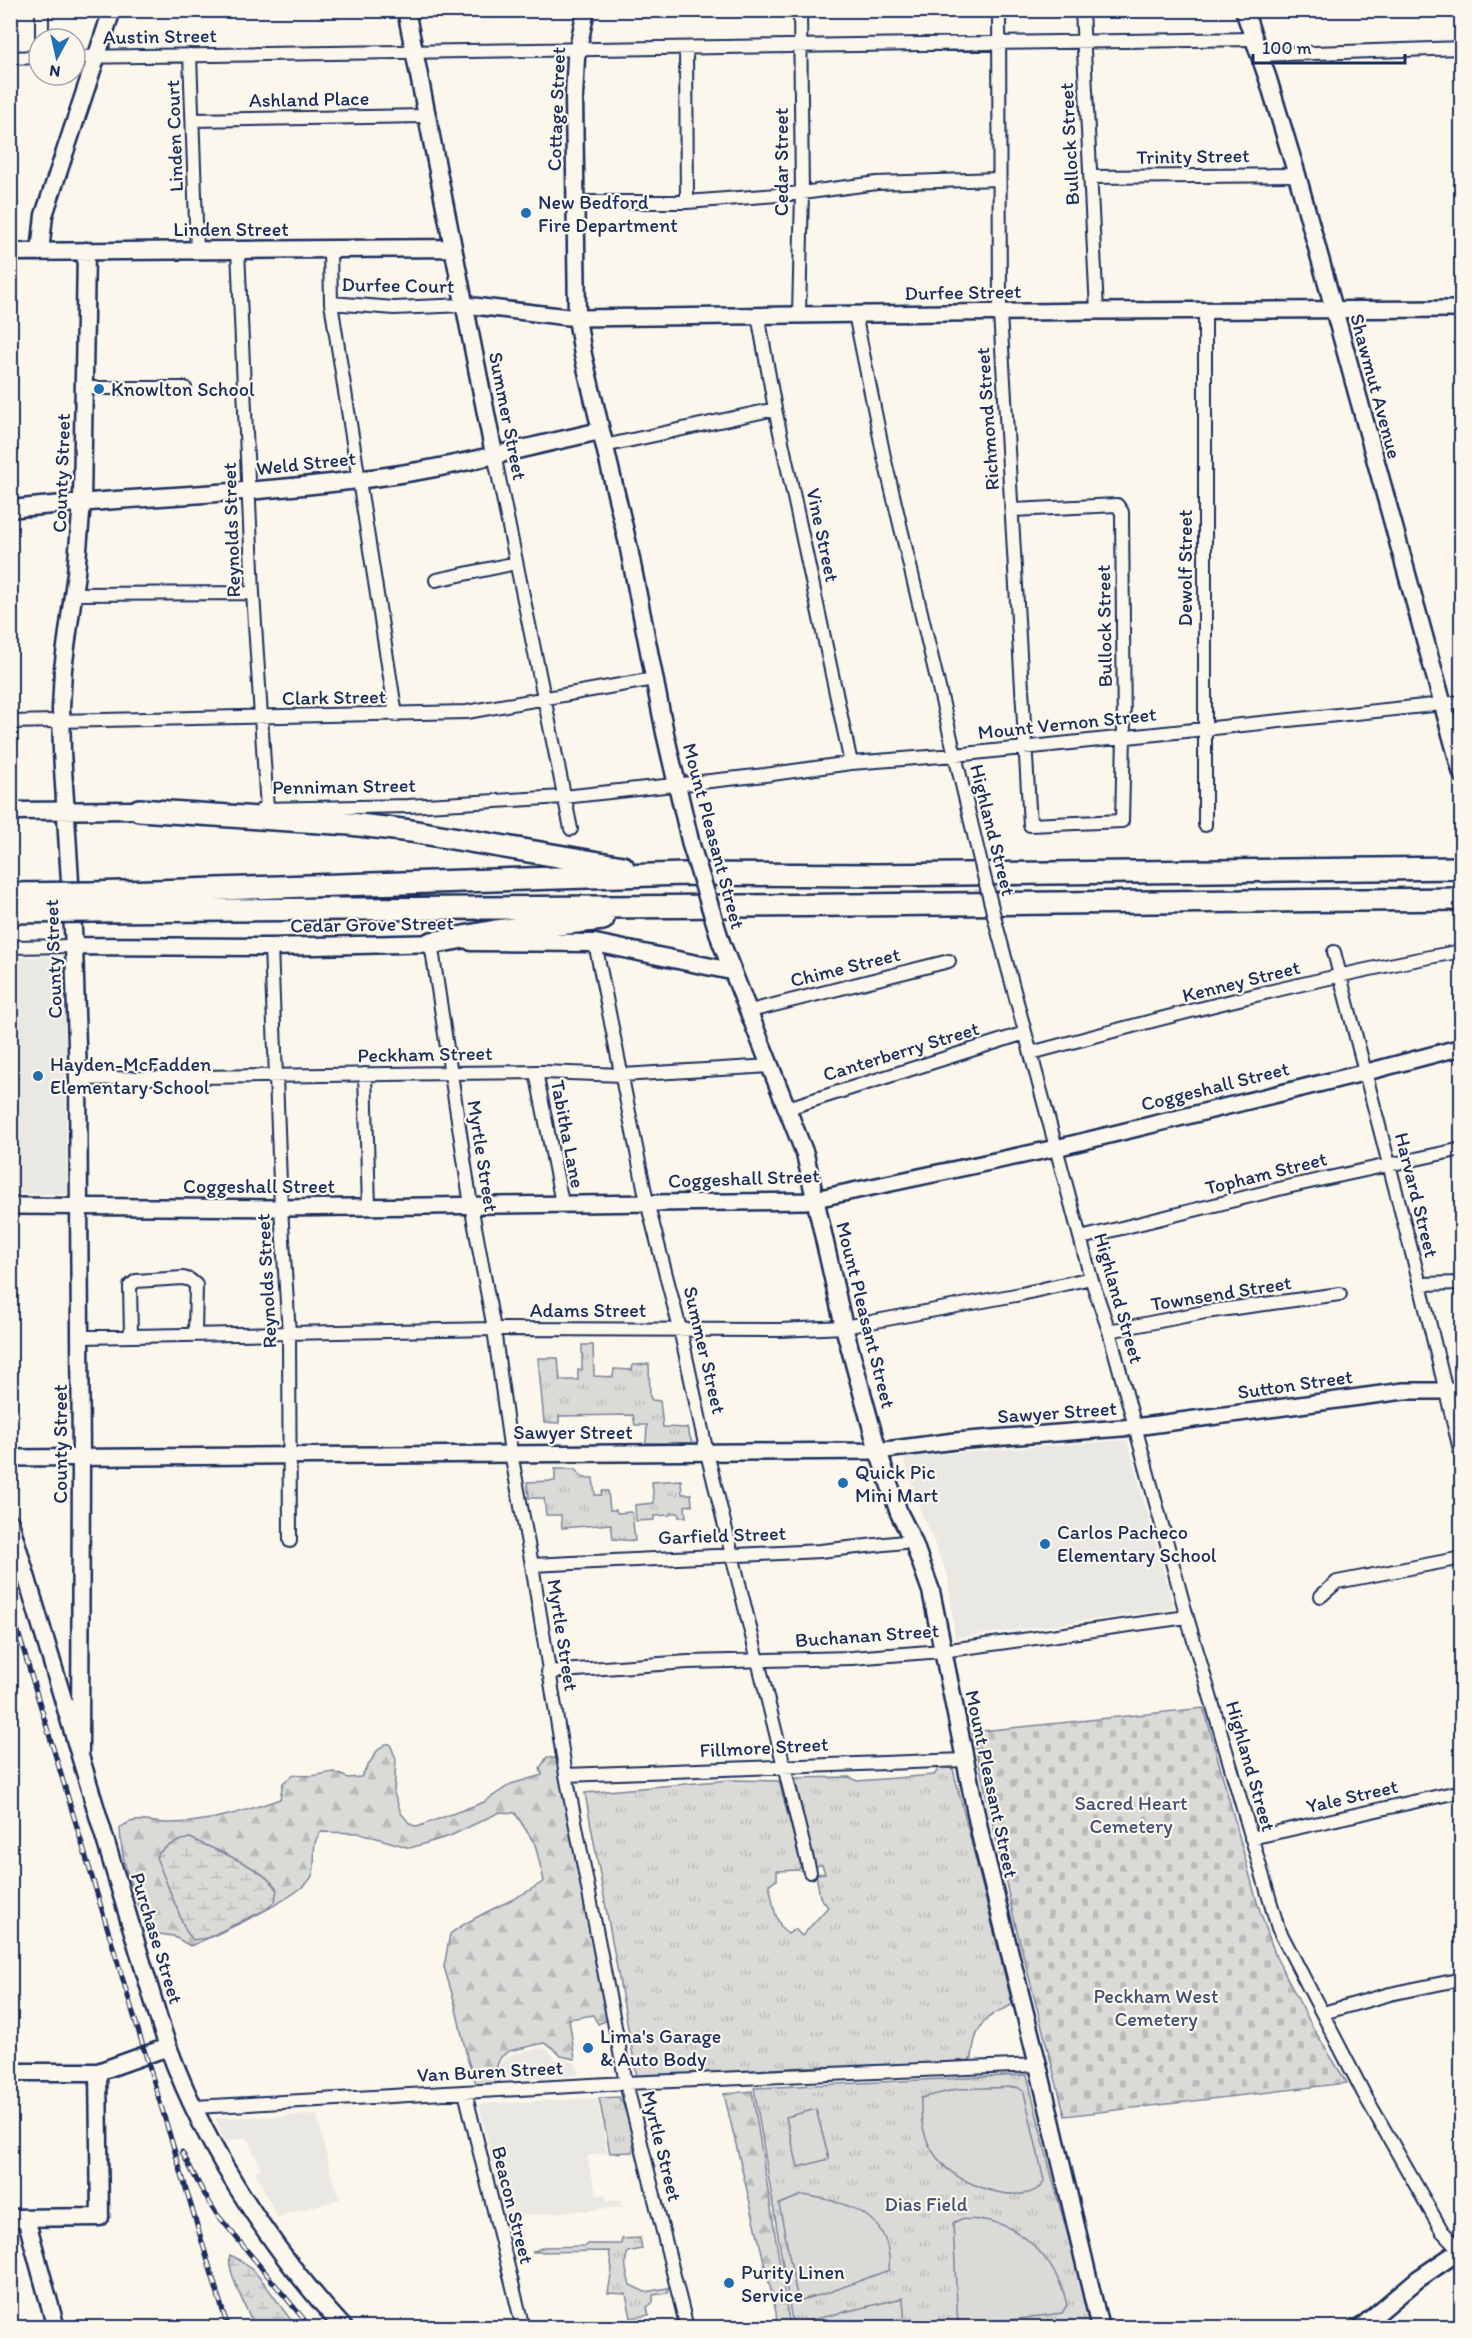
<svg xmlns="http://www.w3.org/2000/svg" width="1472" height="2338" font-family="Itim,sans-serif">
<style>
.built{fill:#eae8e2}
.grass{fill:url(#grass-tufts);stroke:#7a849a;stroke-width:1.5}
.forest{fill:url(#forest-firs);stroke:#7a849a;stroke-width:1.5}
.wetland{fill:url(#wetland-marsh);stroke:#7a849a;stroke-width:1.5}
.cemetery{fill:url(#cemetery-stones);stroke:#7a849a;stroke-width:1.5}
.garden{fill:#dadad7;stroke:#7a849a;stroke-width:1.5}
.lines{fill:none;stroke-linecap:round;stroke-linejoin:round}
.minor-casing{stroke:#1b2f5e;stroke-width:16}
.tertiary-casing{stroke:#1b2f5e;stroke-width:20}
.secondary-casing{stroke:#1b2f5e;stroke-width:21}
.motorway-casing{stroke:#1b2f5e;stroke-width:26}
.minor{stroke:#fbf7ec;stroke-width:12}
.tertiary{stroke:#fbf7ec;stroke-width:15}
.secondary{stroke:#fbf7ec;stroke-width:16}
.motorway{stroke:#fbf7ec;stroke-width:21}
.rail-casing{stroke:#1b2f5e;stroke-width:5}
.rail{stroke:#fbf7ec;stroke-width:3;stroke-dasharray:9;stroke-linecap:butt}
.minor-bridge-casing{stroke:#1b2f5e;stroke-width:16;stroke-linecap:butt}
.secondary-bridge-casing{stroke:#1b2f5e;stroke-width:21;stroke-linecap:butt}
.motorway-bridge-casing{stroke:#1b2f5e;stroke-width:26;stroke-linecap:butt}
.minor-bridge{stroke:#fbf7ec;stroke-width:12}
.secondary-bridge{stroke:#fbf7ec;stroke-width:16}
.motorway-bridge{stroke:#fbf7ec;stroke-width:21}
.poi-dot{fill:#1f6fb2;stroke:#fbf7ec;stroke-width:2}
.labels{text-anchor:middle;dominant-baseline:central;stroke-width:4.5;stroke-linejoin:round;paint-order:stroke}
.street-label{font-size:20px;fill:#1b2f5e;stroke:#fbf7ec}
.poi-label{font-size:20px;fill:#1b2f5e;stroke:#fbf7ec;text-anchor:start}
.park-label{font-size:20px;fill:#415176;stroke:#fbf7ec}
</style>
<defs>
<pattern id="grass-tufts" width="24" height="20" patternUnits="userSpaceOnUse" patternTransform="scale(1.5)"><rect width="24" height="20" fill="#dadad7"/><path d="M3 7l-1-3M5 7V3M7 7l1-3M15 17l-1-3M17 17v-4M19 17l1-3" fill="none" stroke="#babbbb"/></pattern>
<pattern id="forest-firs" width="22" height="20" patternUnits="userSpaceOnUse" patternTransform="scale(1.5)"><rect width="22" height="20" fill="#dadad7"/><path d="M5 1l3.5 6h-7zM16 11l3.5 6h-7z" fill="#babbbb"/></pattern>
<pattern id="wetland-marsh" width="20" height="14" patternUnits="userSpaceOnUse" patternTransform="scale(1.5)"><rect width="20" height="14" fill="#dadad7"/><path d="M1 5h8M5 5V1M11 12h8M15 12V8" fill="none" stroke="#babbbb"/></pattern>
<pattern id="cemetery-stones" width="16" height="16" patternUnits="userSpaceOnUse" patternTransform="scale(1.5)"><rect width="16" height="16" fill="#dadad7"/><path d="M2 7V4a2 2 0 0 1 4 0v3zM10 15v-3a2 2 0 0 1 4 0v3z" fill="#babbbb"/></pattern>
</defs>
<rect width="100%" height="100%" fill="#fbf7ec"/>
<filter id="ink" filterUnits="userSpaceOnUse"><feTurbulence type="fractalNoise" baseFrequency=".0167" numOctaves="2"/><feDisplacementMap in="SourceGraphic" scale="12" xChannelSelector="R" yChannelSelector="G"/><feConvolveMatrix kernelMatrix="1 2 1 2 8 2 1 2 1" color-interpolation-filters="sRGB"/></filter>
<g filter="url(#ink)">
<path class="built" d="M11,957H64L67,1194H11Z
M1127,1440L1174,1609L955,1638L948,1576L921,1512L903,1457Z
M541,2048L548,2049L556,2060L564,2059L576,2063L579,2075L542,2078H501L500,2064L505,2058L512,2054Z
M597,2098L607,2153L589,2155L587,2158L597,2196L606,2194L607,2201L621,2200L623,2207L505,2217L479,2104Z
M317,2115L332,2179L340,2199L277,2217L255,2171L261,2168L247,2138L225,2141L215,2118Z"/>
<path class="grass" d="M582,1345H593L594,1376L613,1377L614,1369L632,1370L633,1365L649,1364L650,1397L652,1400L660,1401L663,1427L687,1428L692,1443H646L647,1425H635L633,1415L559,1416V1423L544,1422L538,1358H558L560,1380H578V1370H582Z
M555,1469H574L584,1478H593L595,1495H601L602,1491H608L610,1510H616L617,1513L632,1512L635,1541L613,1539L611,1524L562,1528L561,1515H546L544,1498H529L527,1482L555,1481Z
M681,1480L682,1494H691L692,1505L685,1506L686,1517H679L678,1513H671L670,1515L654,1516V1520L636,1521L635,1505L654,1503L652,1482Z
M941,1766L953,1769L1012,2004C1007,2009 1001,2009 995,2013C979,2022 973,2040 972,2058L967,2061L828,2068L824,2066L637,2077L585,1793L730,1780L779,1781L801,1864L799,1870L777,1871V1880L769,1884C773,1900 774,1924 788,1934L795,1929L802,1936L828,1907L820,1897L816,1874L825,1873L822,1865L815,1866L814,1864L795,1778L849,1777L857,1781L934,1775Z
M1027,2075L1053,2181L1093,2327H793L754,2088Z
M619,2097C629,2114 635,2133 633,2152L610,2153L599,2098Z
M640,2238L642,2249L628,2252C623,2262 627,2275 630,2285L645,2292L668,2288V2293L653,2295V2303L647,2307L649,2315L631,2318L626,2294L608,2293L612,2269L609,2251L532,2252L544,2247L586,2246L588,2244H621L622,2239Z"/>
<path class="forest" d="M385,1744H390L396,1759L394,1793L401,1813L410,1824L417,1827L484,1802L511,1784L542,1775L540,1768L547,1757L558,1759L608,2020L598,2024L593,2015L569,2019L575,2059L561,2056L552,2047L544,2043L509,2051L501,2057L497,2065L500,2085L477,2086L468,2061L454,2000L444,1967L450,1934C478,1912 515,1902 544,1881L535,1844L515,1813L500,1812L450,1836L410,1848L360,1833L321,1832C309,1844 318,1861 312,1876C304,1896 212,1937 190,1946L173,1936L152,1933C135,1902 121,1864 120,1828C135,1816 147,1822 165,1823C204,1824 243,1812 280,1799L283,1783L293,1775L312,1776L334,1772L348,1778L361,1777L377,1751Z
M752,2091L790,2327H777L776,2312L724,2094Z"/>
<path class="wetland" d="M190,1838C214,1850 263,1867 277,1889L275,1901L267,1909L207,1938L193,1940L186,1931L156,1857C162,1847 179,1840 190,1838Z
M230,2255C262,2269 275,2303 297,2327H255C248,2312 226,2271 230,2255Z"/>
<path class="cemetery" d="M1204,1708L1257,1902L1276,1957L1313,2028L1347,2083L1065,2116L1015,1923L972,1732Z"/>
<path class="garden" d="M1017,2087L1024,2092L1044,2181L1041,2187C1037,2189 1033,2192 1028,2193C1002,2199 956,2182 939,2160C924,2143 920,2120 921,2098L957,2089Z
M816,2109L829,2159L798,2167L786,2117Z
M803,2195C849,2202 893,2215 889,2270L827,2293L798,2301L779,2204Z
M961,2219C972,2220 984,2219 994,2222C1031,2233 1059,2268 1067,2305L1062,2313L958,2327L953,2223Z
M903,2298L905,2327H799L798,2323Z"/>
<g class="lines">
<g class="minor-casing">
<path id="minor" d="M999,10L1000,313L1030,825L1122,821L1124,736L1122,512L1117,505L1013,510
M1082,10L1097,311
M42,39V10
M686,48L687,202
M190,55L197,251
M1259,55L1462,48
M75,57L1254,39
M10,58L39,57
M193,120L426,116
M1090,177L1297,175
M576,202H687L802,193L877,183L998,179
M238,250L253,593L267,809
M330,250L331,303L396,715
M331,303L394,308L465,305
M799,314L802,193L800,10
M855,314L884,457L980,860
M758,315L775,409L851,763
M84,388H185
M604,446L775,409
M494,454L571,829
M436,580L516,563
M74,594L253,593
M10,722L467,712L654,679
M262,809L408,806L564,797L765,775L851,763L955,755L1462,702
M1205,825V311
M995,920L1091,1278L1109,1331L1187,1617L1278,1928L1364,2094L1442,2231L1460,2250
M431,943L471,1205L494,1329L511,1453L532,1565L566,1775L626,2083L687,2328
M595,943L647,1202L680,1329L707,1453L810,1872
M10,947L74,946
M271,947L281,1208L289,1334L290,1541
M1334,952L1420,1284L1462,1458
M750,1011L949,961
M1031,1053C1172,1015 1318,977 1462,951
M536,1072L562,1203
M365,1074L369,1207
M78,1079L450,1073L543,1072L622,1075L771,1066
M788,1108L1025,1033
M1081,1238L1287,1187L1462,1149
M1420,1284L1462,1283
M1109,1331L1205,1312L1340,1294
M131,1336L130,1286L136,1281L183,1278L190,1280L196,1285L195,1334
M80,1337L494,1329L780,1330L844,1327L1021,1294L1091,1278
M532,1565L820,1551L913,1541
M1321,1596L1337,1582L1462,1558
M548,1672L688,1662L852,1658L942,1651L1187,1617
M566,1775L964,1760
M1251,1838L1462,1791
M1323,2013L1390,1994L1462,1979
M465,2092L523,2328
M195,2107L626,2083L1038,2065"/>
</g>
<g class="tertiary-casing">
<path id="tertiary" d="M465,305L577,318L1097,311L1462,309
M10,1206L281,1208L806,1201L1056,1148L1367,1072L1462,1047
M10,1458L878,1451L955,1441L1135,1427L1404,1391H1462"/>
</g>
<g class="secondary-casing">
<path id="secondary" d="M406,10L494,454
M586,10L576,58L574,97L577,318L583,355L628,544L665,733L691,845
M1244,10L1268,79L1297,175L1462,774
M10,252L452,248
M40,252L44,215L112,10
M10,509C136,496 262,494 387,476C459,466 530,446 601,431
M10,811L139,810
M471,942L595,943L731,971
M721,942L805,1154L844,1327L878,1451L899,1513L913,1541L931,1591L981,1838L1038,2065L1100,2328
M74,946L271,947L442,943
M10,1522L161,2026C196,2134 266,2244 344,2328
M80,1751L81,1458L78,1079L74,946L62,752L61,709L63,669L76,573L82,502L86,251
M10,2072H98L168,2047
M10,2218L100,2217L98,2072
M26,2218L56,2328
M1360,2328L1418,2279L1462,2249"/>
</g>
<g class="motorway-casing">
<path id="motorway" d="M139,810L350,824L411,831L623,867
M91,893L684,874L875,875L1462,868
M92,911C549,905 1005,907 1462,899
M431,943L496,931L603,919"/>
</g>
<use href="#minor" class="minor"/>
<use href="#tertiary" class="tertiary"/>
<use href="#secondary" class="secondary"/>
<use href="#motorway" class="motorway"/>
<g class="rail-casing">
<path id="rail" d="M10,1605L228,2328
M182,2152L202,2190L216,2213L311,2328"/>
</g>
<use href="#rail" class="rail"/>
<g class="minor-bridge-casing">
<path id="minor-bridge" d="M980,860L995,920"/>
</g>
<g class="secondary-bridge-casing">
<path id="secondary-bridge" d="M691,845L721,942"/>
</g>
<g class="motorway-bridge-casing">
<path id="motorway-bridge" d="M10,894L91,893
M10,912L92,911"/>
</g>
<use href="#minor-bridge" class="minor-bridge"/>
<use href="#secondary-bridge" class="secondary-bridge"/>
<use href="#motorway-bridge" class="motorway-bridge"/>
</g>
</g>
<g class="poi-dot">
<circle cx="526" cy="213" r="6"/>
<circle cx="99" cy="389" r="6"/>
<circle cx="38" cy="1076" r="6"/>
<circle cx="843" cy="1483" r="6"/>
<circle cx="1045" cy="1544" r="6"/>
<circle cx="588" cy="2048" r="6"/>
<circle cx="729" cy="2283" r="6"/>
</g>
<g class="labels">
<g class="street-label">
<text transform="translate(160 36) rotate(-1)">Austin Street</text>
<text transform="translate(309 99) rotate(-1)">Ashland Place</text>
<text transform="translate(556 109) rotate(-88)">Cottage Street</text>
<text transform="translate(174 136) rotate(-92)">Linden Court</text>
<text transform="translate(1069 144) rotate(-93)">Bullock Street</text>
<text transform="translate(1193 156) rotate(-1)">Trinity Street</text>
<text transform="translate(781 162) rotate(-90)">Cedar Street</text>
<text x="231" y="229">Linden Street</text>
<text transform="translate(398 285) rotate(1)">Durfee Court</text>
<text transform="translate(963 292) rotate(-1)">Durfee Street</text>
<text transform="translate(1376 386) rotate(75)">Shawmut Avenue</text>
<text transform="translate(508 416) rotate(79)">Summer Street</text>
<text transform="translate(987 419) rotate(-94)">Richmond Street</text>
<text transform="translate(306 463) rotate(-6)">Weld Street</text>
<text transform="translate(61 473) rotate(-88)">County Street</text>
<text transform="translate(231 530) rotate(-92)">Reynolds Street</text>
<text transform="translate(823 535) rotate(78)">Vine Street</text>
<text transform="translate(1185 568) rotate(-90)">Dewolf Street</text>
<text transform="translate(1104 626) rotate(-91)">Bullock Street</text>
<text transform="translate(334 697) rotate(-1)">Clark Street</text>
<text transform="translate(1067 723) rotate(-6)">Mount Vernon Street</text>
<text transform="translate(344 786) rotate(-1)">Penniman Street</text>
<text transform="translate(993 830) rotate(76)">Highland Street</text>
<text transform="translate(714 836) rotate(75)">Mount Pleasant Street</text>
<text transform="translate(372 924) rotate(-1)">Cedar Grove Street</text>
<text transform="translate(53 959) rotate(-92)">County Street</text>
<text transform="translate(845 967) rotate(-14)">Chime Street</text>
<text transform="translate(1241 981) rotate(-14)">Kenney Street</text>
<text transform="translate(901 1051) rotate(-17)">Canterberry Street</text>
<text transform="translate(425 1054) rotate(-1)">Peckham Street</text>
<text transform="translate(1215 1086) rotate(-14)">Coggeshall Street</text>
<text transform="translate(568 1134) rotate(79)">Tabitha Lane</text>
<text transform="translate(483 1156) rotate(81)">Myrtle Street</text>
<text transform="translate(1266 1173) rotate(-14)">Topham Street</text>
<text transform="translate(744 1178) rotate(-2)">Coggeshall Street</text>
<text x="259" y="1186">Coggeshall Street</text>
<text transform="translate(1417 1195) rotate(76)">Harvard Street</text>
<text transform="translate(266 1281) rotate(-93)">Reynolds Street</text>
<text transform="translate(1221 1293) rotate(-9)">Townsend Street</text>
<text transform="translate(1119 1298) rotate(74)">Highland Street</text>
<text x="588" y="1310">Adams Street</text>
<text transform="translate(866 1315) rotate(76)">Mount Pleasant Street</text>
<text transform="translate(705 1350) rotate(77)">Summer Street</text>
<text transform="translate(1295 1384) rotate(-8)">Sutton Street</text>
<text transform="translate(1057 1412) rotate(-4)">Sawyer Street</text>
<text x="573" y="1432">Sawyer Street</text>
<text transform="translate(60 1444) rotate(-90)">County Street</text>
<text transform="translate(722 1535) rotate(-2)">Garfield Street</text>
<text transform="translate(563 1635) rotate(81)">Myrtle Street</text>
<text transform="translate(867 1635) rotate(-4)">Buchanan Street</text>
<text transform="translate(764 1747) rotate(-3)">Fillmore Street</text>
<text transform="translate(1251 1766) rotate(74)">Highland Street</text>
<text transform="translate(992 1784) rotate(78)">Mount Pleasant Street</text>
<text transform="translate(1352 1796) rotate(-13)">Yale Street</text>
<text transform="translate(157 1938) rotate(73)">Purchase Street</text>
<text transform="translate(490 2071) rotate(-3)">Van Buren Street</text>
<text transform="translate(662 2146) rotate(76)">Myrtle Street</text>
<text transform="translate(513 2205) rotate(76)">Beacon Street</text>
</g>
<g class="poi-label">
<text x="538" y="202">New Bedford<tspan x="538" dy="23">Fire Department</tspan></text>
<text x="111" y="389">Knowlton School</text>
<text x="50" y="1064">Hayden-McFadden<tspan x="50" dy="23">Elementary School</tspan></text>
<text x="855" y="1472">Quick Pic<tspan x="855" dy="23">Mini Mart</tspan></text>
<text x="1057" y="1532">Carlos Pacheco<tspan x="1057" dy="23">Elementary School</tspan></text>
<text x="600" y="2036">Lima's Garage<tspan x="600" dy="23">&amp; Auto Body</tspan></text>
<text x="741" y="2272">Purity Linen<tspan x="741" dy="23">Service</tspan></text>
</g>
<g class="park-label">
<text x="1131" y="1803">Sacred Heart<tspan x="1131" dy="23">Cemetery</tspan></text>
<text x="1156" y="1996">Peckham West<tspan x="1156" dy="23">Cemetery</tspan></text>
<text x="926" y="2204">Dias Field</text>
</g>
</g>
<rect width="1472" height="2338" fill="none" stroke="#fbf7ec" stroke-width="36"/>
<rect x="18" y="18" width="1436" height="2302" fill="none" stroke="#1b2f5e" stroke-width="2" filter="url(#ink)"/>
<g transform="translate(57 57) rotate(188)"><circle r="28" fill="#fbf7ec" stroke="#a1a7b3" stroke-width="1.5"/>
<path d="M0-4.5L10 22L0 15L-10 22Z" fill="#1f6fb2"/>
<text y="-9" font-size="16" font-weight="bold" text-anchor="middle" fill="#1b2f5e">N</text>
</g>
<path d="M1253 54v9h152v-9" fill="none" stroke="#1b2f5e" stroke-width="3"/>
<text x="1262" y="54" font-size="18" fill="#1b2f5e" stroke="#fbf7ec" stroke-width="4.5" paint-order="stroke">100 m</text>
</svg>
